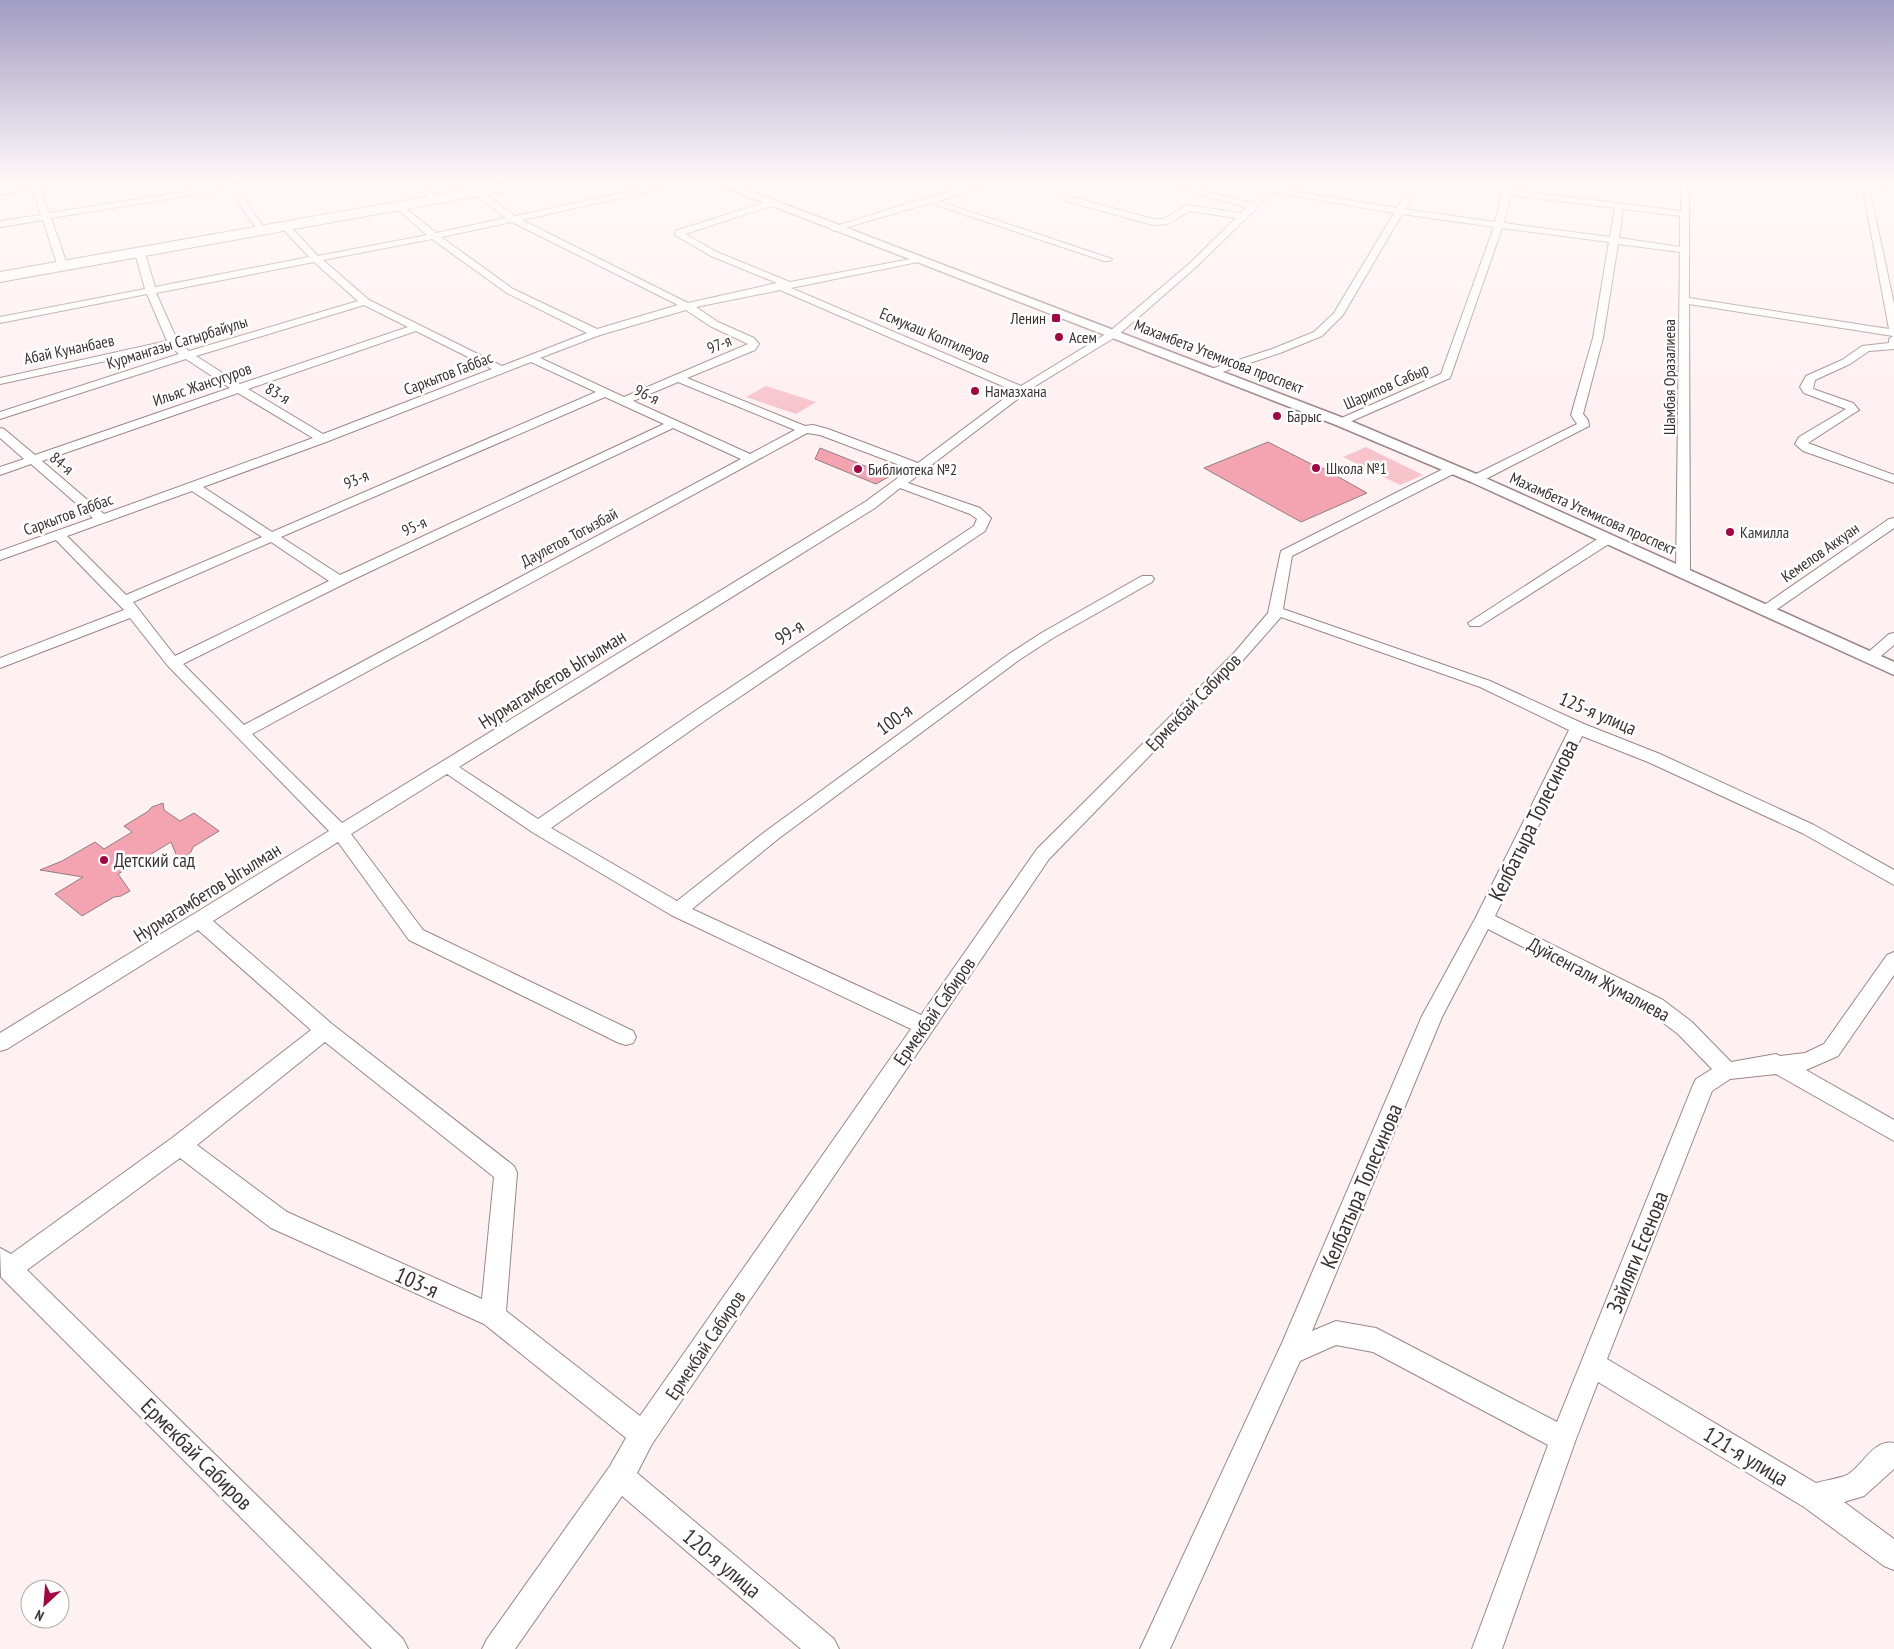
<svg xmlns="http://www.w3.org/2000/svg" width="1894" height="1649" font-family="'PT Sans Narrow',sans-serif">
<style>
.green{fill:#f7c4cc}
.building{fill:#f4a3b1;stroke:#927e80}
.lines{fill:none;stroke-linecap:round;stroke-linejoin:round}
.minor-casing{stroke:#9b8689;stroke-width:2}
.tertiary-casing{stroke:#9b8689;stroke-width:3}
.trunk-casing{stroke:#9b8689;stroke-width:2}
.minor{fill:#fff;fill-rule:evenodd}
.tertiary{fill:#fff;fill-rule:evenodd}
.trunk{fill:#fff;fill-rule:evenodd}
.poi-dot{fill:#a20643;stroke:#fff;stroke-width:2}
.labels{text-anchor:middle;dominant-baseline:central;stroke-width:5;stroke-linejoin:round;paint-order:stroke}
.far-poi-label{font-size:16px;fill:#3b3234;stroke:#fff;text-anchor:start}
.far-street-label{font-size:16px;fill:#3b3234;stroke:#fff}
.street-label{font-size:19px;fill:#3b3234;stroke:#fff}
.poi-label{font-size:19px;fill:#3b3234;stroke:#fff;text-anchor:start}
.near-street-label{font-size:22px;fill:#3b3234;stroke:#fff}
</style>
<rect width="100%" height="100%" fill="#fff0f2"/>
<path class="green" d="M766,386L816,402L796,414L746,397Z
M1366,447L1423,475L1400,485L1343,457Z"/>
<path class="building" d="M1268,442L1317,467L1319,466L1367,493L1301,522L1204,468Z
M820,448L890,476L876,484L815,459Z
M163,803L164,810L180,821L194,813L219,831L193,847L191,852L186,856L177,857L171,842L118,874L130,891L121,896L114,897L82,916L55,894L83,877L40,870L62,861L95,842L104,849L132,832L124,826L147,812L152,807Z"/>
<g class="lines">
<g class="minor-casing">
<path id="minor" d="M30,181H38L39,183L72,181L40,188L49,213L226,185L223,181H231L233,184L269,181L236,188L266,230L265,232H259L229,189L51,218L68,267L63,270L58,267L43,220L0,227V221L41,215L33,189L0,195V189L31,184Z
M412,181H421L438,198V202H432Z
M678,181H695L522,220L688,303L777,283L711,256L675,235V231L769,201H775V205L685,234L717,252L790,282L921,257L923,259L918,262L791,288L1021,386L1109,332L1189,264L1236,218L1189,211L1168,224L1153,225L1062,200V196L1065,195L1153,219H1163L1187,205L1241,213L1247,207L1148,181H1164L1252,203L1274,181H1283L1277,188L1397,208L1413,181H1421L1405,209L1495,222L1506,181H1514L1512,190L1681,211V181H1689V298L1889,329L1863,189L1857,181H1868L1894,186V192L1869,187L1894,304V349L1869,351L1850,364L1815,380L1813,389L1853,403L1859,410L1808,443L1894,475V483L1803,451L1795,444L1799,437L1846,409L1804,393L1800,387L1806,376L1842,360L1862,346L1889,343V339L1893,336L1689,304L1690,573L1683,577L1678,576L1676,573L1680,252L1618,244L1603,338L1583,414L1588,420L1589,426L1480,482H1472L1470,479L1472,476L1577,424L1571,415L1593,338L1609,242L1502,228L1450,378L1345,424H1337L1335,422L1337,420L1441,374L1494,227L1402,214L1343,315L1322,336L1280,353L1216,374H1208L1207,372L1208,370L1272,349L1314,332L1334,313L1394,213L1273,192L1195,268L1117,336L1032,388L908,483L980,508L991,518L985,531L710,717L551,828L677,901L766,831L1009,654L1043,632L1142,576H1152L1154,579L1152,582L1053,638L1019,660L778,839L692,909L921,1015L1037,849L1234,653L1268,613L1281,551L1449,466H1457L1459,469L1457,472L1292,556L1283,609L1490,681L1584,724L1660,754L1814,825L1894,870V885L1802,833L1648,762L1582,736L1495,916L1663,1000L1692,1022L1731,1062L1776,1054L1780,1056L1805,1053L1824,1044L1887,955L1894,952V975L1838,1056L1806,1070L1894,1120V1141L1776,1074L1730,1079L1712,1091L1607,1359L1816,1483C1825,1480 1838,1479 1847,1475C1863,1466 1873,1439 1894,1443V1469L1864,1496L1844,1502L1894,1539V1570L1884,1566L1804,1507L1598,1382L1576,1439L1502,1649H1472L1548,1445L1373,1352L1336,1345L1300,1361L1170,1649H1140L1282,1343L1422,1016L1475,919L1569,730L1480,687L1281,617L1244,659L1049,859L652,1444L637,1473L834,1639L839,1649H801L622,1496L515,1649H482L487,1639L610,1466L626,1438L484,1324L271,1228L180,1158L27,1270L403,1639L408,1649H372L1,1277L0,1248L11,1254L172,1138L311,1030L198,930L7,1049L0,1051V1033L329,831L168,666L130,618L0,668V658L124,610L56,540L0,560V551L93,518L31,464L0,475V467L24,459L0,438V428L4,429L35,455L230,388L186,359L0,419V412L179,354L171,347L0,384V378L167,341L147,294L0,323V317L145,289L135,253L140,250L145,253L155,287L309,257L282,228V224H288L318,256L427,235L396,208L395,206L399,203L436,233L506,218L475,194V190L478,189L515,216ZM1511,195L1615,208L1610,237L1504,223ZM1623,209L1680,216V247L1619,238ZM512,222L678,305L597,329L513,289L441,237ZM432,239L507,293L587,333L502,366L369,300L323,260ZM314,262L358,301L189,351L178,342L156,293ZM780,290L1014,391L918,463L828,429L813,425L805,426L687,378L755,350L759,344L754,338L718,322L696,307ZM364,305L408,327L240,384L196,356ZM686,310L710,326L748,344L624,397L540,358L600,335ZM416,331L492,369L323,434L248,389ZM531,362L596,392L272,532L203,487L326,442ZM678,382L795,430L750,454L633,401ZM238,393L313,438L104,514L42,461ZM605,397L664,424L340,575L281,537ZM673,428L741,459L244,725L183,664L350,581ZM807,433L820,435L910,469L865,502L342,823L252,734ZM900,488L970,514L977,519L974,526L698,709L538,819L459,767L875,508ZM192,491L262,537L126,595L67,536ZM271,542L329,581L175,656L133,602ZM447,774L532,832L671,915L911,1029L640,1416L506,1311L517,1173L514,1166L332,1024L213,921L338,842L409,940L619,1043L626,1045L633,1043L636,1037L633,1031L423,930L351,834ZM1488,929L1649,1012L1678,1034L1712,1069L1696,1079L1693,1085L1557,1422L1376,1328L1336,1321L1312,1331L1442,1017ZM325,1042L494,1177L482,1299L287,1212L197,1145Z
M989,181H1003L939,201L1112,259L1110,261H1104L930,203L834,231L830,228L925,198Z
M1894,518V528L1770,614H1760L1758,611L1760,608L1889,519Z
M1607,535L1612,536L1614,539L1612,542L1480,626H1470L1468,623L1602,536Z
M1894,633V645L1875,661H1865L1862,658L1865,655L1889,634Z"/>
</g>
<g class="tertiary-casing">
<path id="tertiary" d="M709,181H724L1346,419L1481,476L1894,662V675L1471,482L1336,425Z"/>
</g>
<g class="trunk-casing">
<path id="trunk" d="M515,181H545L539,185L0,282V272Z"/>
</g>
<use href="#minor" class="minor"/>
<use href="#tertiary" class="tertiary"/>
<use href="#trunk" class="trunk"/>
</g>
<linearGradient id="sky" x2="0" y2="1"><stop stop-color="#a19cc2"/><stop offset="0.44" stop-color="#fff8f9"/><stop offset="1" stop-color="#fff8f9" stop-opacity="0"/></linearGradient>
<rect width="1894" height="412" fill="url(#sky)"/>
<g class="poi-dot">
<rect x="1051" y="313" width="10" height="10" rx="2.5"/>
<circle cx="1059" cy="337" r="5"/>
<circle cx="975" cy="391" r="5"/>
<circle cx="1277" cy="416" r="5"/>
<circle cx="1316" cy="468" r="5"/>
<circle cx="858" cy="469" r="5"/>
<circle cx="1730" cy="532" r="5"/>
<circle cx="104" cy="860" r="5"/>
</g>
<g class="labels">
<g class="far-poi-label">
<text x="1046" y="318" text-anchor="end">Ленин</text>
<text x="1069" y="337">Асем</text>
<text x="985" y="391">Намазхана</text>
<text x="1287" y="416">Барыс</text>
<text x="1326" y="468">Школа №1</text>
<text x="868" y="469">Библиотека №2</text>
<text x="1740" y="532">Камилла</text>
</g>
<g class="far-street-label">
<text transform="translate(935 335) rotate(23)">Есмукаш Коптилеуов</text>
<text transform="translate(177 342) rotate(-17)">Курмангазы Сагырбайулы</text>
<text transform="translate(719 344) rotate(-23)">97-я</text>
<text transform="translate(69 349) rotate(-12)">Абай Кунанбаев</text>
<text transform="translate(1219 356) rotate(21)">Махамбета Утемисова проспект</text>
<text transform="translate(448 373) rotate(-21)">Саркытов Габбас</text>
<text transform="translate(1669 377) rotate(-90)">Шамбая Оразалиева</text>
<text transform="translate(202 384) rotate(-19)">Ильяс Жансугуров</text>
<text transform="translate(1386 386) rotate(-24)">Шарипов Сабыр</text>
<text transform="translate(278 393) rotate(31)">83-я</text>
<text transform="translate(647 394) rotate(25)">96-я</text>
<text transform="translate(62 463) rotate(40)">84-я</text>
<text transform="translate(356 479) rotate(-23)">93-я</text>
<text transform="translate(1593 513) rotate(24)">Махамбета Утемисова проспект</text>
<text transform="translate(68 514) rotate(-20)">Саркытов Габбас</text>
<text transform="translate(414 526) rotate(-25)">95-я</text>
<text transform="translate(569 537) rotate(-28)">Даулетов Тогызбай</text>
<text transform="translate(1820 552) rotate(-35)">Кемелов Аккуан</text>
</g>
<g class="street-label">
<text transform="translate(789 632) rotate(-34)">99-я</text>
<text transform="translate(552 679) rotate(-32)">Нурмагамбетов Ыгылман</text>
<text transform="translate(1193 702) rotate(-46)">Ермекбай Сабиров</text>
<text transform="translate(1598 713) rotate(23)">125-я улица</text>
<text transform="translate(894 719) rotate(-36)">100-я</text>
<text transform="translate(207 892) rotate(-32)">Нурмагамбетов Ыгылман</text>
<text transform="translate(1599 979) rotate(28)">Дуйсенгали Жумалиева</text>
<text transform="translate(934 1011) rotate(-55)">Ермекбай Сабиров</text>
<text transform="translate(705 1345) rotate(-56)">Ермекбай Сабиров</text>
</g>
<g class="poi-label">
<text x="114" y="860">Детский сад</text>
</g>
<g class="near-street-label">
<text transform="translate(1533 820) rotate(-64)">Келбатыра Толесинова</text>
<text transform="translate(1361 1186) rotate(-67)">Келбатыра Толесинова</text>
<text transform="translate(1637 1252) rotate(-68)">Зайляги Есенова</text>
<text transform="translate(417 1282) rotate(24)">103-я</text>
<text transform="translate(197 1454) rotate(45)">Ермекбай Сабиров</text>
<text transform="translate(1746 1456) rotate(31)">121-я улица</text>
<text transform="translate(722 1563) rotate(40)">120-я улица</text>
</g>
</g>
<g transform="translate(45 1604) rotate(206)"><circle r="24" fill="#ffffff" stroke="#b1adae"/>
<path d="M0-4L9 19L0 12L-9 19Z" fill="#a20643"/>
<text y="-8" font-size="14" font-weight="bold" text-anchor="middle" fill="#3b3234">N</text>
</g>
</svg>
